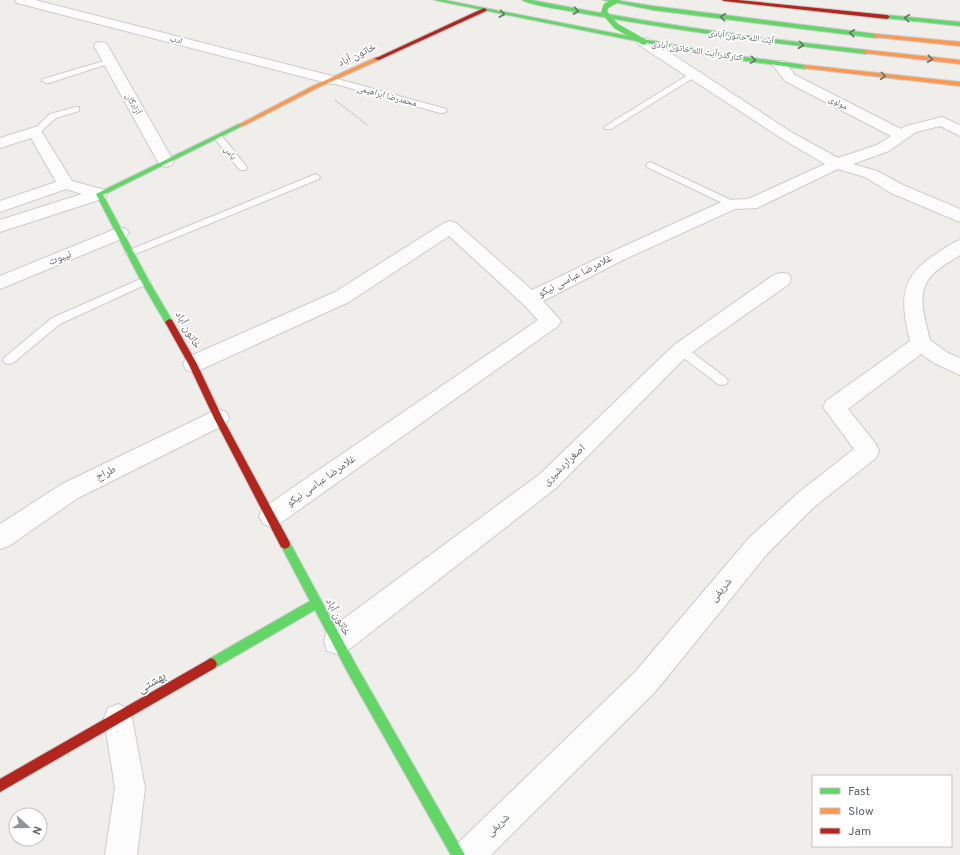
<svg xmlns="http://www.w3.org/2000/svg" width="960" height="855" font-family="Overpass,'Noto Naskh Arabic',sans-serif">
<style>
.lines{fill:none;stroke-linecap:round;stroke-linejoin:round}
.lane-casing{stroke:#cbcccc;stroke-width:2}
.street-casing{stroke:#cbcccc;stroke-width:2}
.fast-casing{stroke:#cacacb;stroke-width:2}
.slow-casing{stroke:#cacacb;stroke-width:2}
.jam-casing{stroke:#cacacb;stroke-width:2}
.path{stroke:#cacfcc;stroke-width:1.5;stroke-dasharray:2.5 1;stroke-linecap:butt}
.lane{fill:#fdfcfc;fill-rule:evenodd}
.street{fill:#fdfcfc;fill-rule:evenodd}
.fast{fill:#63d668;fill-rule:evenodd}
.slow{fill:#ff974d;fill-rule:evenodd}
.jam{fill:#b3261e;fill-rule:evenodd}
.fast-bridge-casing{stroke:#d7ceb8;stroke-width:6;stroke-linecap:butt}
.fast-bridge{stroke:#63d668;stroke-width:5.5}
.oneway{stroke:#607468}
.labels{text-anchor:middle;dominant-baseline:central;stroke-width:3.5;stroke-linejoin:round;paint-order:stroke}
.far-street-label{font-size:9px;fill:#5f6368;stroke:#fff}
.street-label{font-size:11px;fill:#5f6368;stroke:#fff}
.near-street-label{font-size:13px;fill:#5f6368;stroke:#fff}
</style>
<rect width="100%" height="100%" fill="#efeeea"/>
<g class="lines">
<g class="lane-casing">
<path id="lane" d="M107,60H110L114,62L49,83H46L42,81L43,79Z
M691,73H697L698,75L611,129H605L604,127Z
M328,78H334L446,109L447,111L443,113H440L328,82Z
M76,107H79V111L56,118L38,134H32L31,132L50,114Z
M218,134L221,135L246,166L247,168L246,170H240L215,139L214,137Z
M650,162L735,202L737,204L735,206H729L647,167L646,165Z
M316,174L320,177L319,179L133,255H127L125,253L127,251Z
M145,277L150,281L149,283L60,324L13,363L9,364L5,363L3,360L5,357L52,318Z
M681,346L685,347L726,378L728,381L726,384L722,385L718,384L677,353L675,350L677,347Z"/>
</g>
<g class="street-casing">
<path id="street" d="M15,0H35L336,77L338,80L336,83L331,84L17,3Z
M644,38L649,39L791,132L838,158L877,145L891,136L785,81L772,64L774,61H784L795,75L901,129L906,126L942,117L960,125V136L940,126L916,132L889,151L853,164L877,171L903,185L960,209V222L891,193L865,177L838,169L757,208L735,209L623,260L543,301L561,321L558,326L279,524L271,527L263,524L259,516L263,508L538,320L523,304L449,236L349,302L200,370L193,372L186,370L183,364L186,358L335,292L444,223L450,221L456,223L532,290L611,252L726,200L748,199L825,164L781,138L639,45L637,42L639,39Z
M101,42L106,43L108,46L174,162L172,165L166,167L160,165L158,162L94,46L96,43Z
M35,127L40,129L72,181L105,190L107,194L105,198L0,232V220L82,194L66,189L0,212V201L56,182L31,138L0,148V138Z
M120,227L126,229L129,233L126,237L0,289V276Z
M960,240V255C951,261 940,267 932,275C915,292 925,319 930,340L948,353L960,358V375L934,363L921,354L848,409L876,444L879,451L876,458L814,507L767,554L655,692L491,855H452L457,844L635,672L749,538L798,493L854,449L823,407L826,401L910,341C901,302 898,278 936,254C944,249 951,243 960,240Z
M782,273L789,274L791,279L789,284L688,355L556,488L347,651L337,654L327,651L324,641L327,631L540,474L674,345L775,274Z
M218,409L226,412L229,418L226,424L78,498L9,546L0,549V524L62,484Z
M118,704L128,708L132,718L145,788L137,855H105L115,788L104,718L108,708Z"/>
</g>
<g class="fast-casing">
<path id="fast" d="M434,0H444L710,52L805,65L808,67L805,69L710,56Z
M522,0H531C642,22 754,38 866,50L869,52L866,54C772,43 679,31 586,14C573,11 531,6 522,0Z
M603,0H614L653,6L876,34L879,36L876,38L653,10Z
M887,15L960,22V26L885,18V16Z
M239,124L244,125L103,195L149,281L173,322L169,325L166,324L141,281L96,194Z
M285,539L289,541L356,665L465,855H451L348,673L315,610L215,668L211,670L207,668L205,664L207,660L310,601L280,544L281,541Z"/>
</g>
<g class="slow-casing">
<path id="slow" d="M876,34L960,42V46L874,37L873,36Z
M866,50L960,60V64L864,53L863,52Z
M377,57L379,58V60L319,87L243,126L238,125L315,85Z
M805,65L960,82V86L803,68V66Z"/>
</g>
<g class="jam-casing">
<path id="jam" d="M722,0H738L887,15L890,17L887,19L724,1Z
M484,8L487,10L486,11L379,60L374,59Z
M169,319L172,320L197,364L222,417L289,541L290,544L289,547L285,549L281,547L214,418L189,365L165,322Z
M211,658L215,660L217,664L215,668L0,792V779Z"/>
</g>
<path class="path" d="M335,100L367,125"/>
<use href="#lane" class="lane"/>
<use href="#street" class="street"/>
<use href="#fast" class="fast"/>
<use href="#slow" class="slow"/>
<use href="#jam" class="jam"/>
<g class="fast-bridge-casing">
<path id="fast-bridge" d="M617,0L606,6L604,12L616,26L644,42"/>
</g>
<use href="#fast-bridge" class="fast-bridge"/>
</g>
<defs><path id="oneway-chevron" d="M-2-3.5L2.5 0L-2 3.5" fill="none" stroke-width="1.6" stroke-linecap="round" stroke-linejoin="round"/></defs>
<g class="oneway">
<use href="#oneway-chevron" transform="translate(576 11) rotate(11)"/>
<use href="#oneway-chevron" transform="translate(502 14) rotate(11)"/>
<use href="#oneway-chevron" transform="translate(723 17) rotate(-173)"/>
<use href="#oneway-chevron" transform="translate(907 18) rotate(-174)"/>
<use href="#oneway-chevron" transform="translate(852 33) rotate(-174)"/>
<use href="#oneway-chevron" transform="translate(801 45) rotate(7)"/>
<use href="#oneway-chevron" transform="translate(930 59) rotate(6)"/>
<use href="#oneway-chevron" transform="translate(753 60) rotate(9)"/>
<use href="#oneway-chevron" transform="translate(883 76) rotate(6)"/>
</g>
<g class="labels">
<g class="far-street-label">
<text transform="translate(741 37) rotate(7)">آیت الله خاتون آبادی</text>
<text transform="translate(176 40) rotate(15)">ادب</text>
<text transform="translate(697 51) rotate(9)">کنارگذر آیت الله خاتون آبادی</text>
<text transform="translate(387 96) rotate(15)">محمدرضا ابراهیمی</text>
<text transform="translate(838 103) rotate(27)">مولوی</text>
<text transform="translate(133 104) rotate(61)">آزادگان</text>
<text transform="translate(230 153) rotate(51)">یاس</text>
</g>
<g class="street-label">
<text transform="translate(357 55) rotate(-25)">خاتون آباد</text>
<text transform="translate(60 258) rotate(-22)">نیبوت</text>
<text transform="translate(575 276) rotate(-27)">غلامرضا عباسی نیکو</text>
<text transform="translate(188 330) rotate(60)">خاتون آباد</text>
<text transform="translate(564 465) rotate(-44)">اصغراردشیری</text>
<text transform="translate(106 473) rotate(-26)">طراح</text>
<text transform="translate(321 481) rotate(-35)">غلامرضا عباسی نیکو</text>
<text transform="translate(721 590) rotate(-50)">شریفی</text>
<text transform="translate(338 617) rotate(62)">خاتون آباد</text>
<text transform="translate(498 825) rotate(-44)">شریفی</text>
</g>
<g class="near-street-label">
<text transform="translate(152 683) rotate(-30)">بهشتی</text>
</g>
</g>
<rect x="812" y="775" width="140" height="72" fill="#ffffff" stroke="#bfc1c3"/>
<rect x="820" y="788" width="20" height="6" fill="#63d668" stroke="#bfc1c3"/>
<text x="848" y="795" font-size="12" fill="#5f6368">Fast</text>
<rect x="820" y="808" width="20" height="6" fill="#ff974d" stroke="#bfc1c3"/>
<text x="848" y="815" font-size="12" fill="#5f6368">Slow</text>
<rect x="820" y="828" width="20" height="6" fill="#b3261e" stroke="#bfc1c3"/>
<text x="848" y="835" font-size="12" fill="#5f6368">Jam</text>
<g transform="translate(28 827) rotate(111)"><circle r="19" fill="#ffffff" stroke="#bfc1c3"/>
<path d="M0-3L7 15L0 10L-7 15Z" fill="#919496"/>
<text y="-6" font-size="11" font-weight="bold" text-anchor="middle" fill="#5f6368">N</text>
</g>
</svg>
